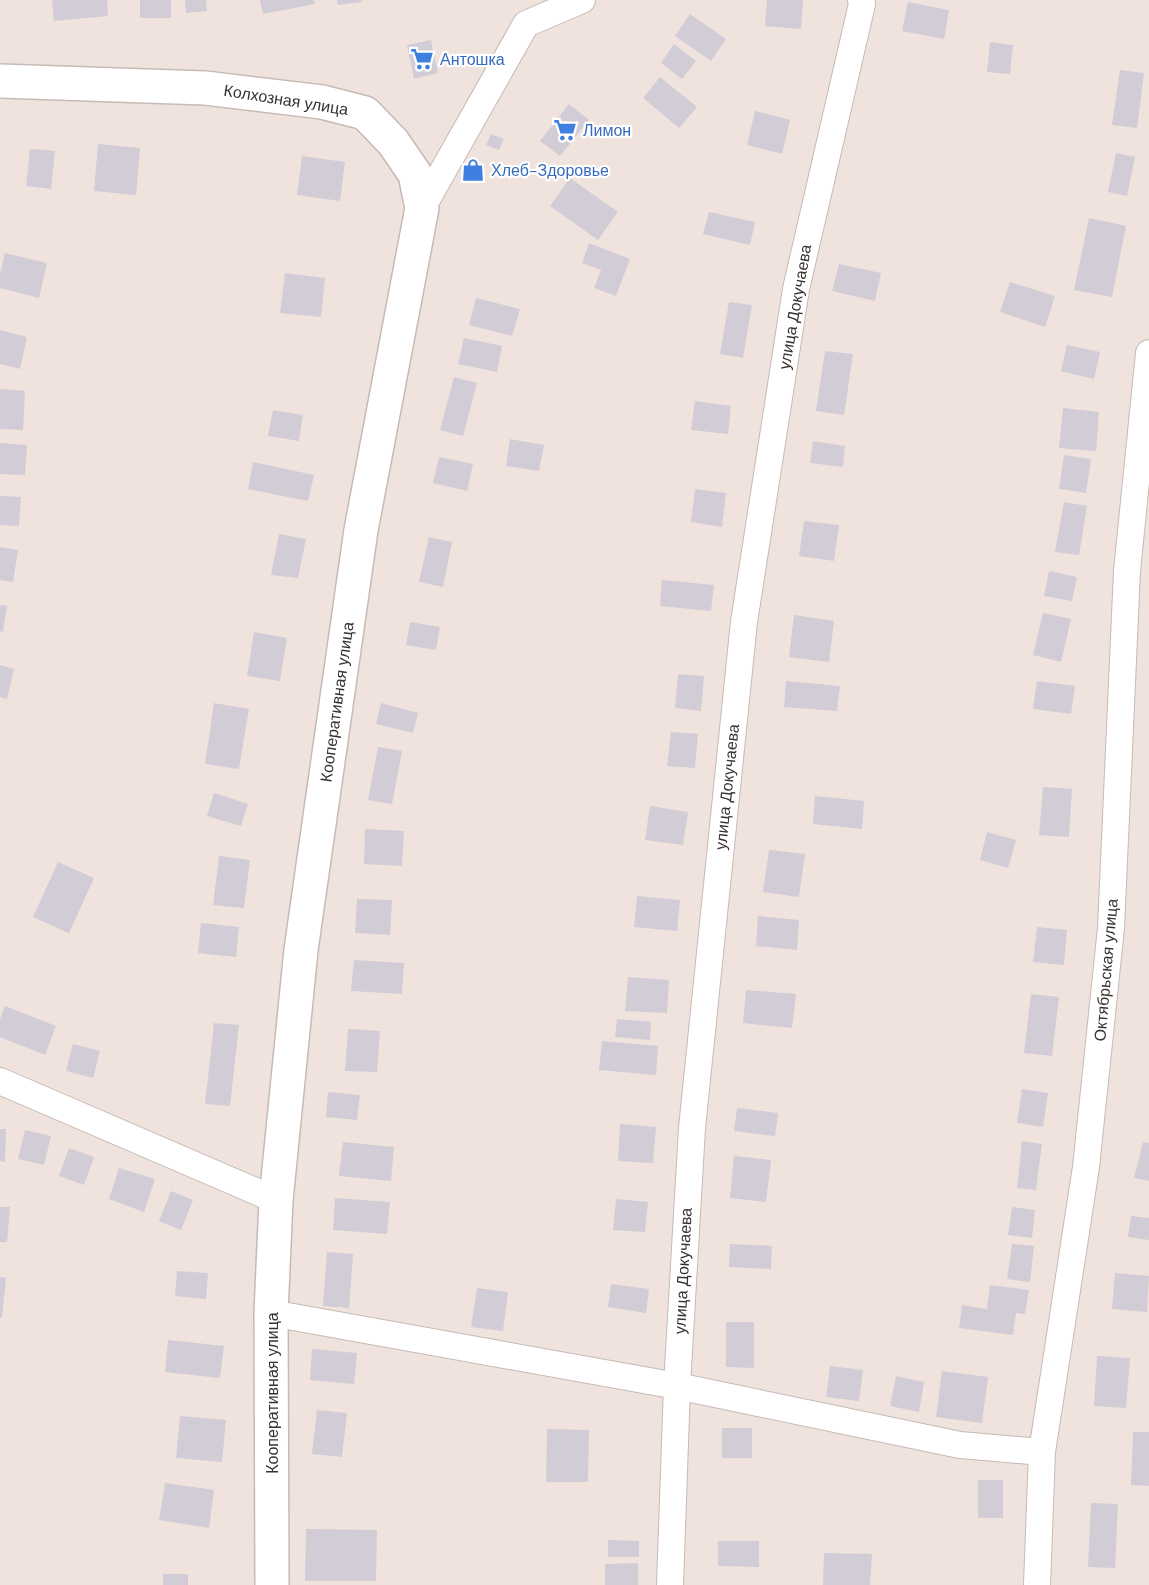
<svg xmlns="http://www.w3.org/2000/svg" width="1149" height="1585" font-family="'DM Sans',sans-serif">
<style>
.building{fill:#d2ccd6}
.lines{fill:none;stroke-linecap:round;stroke-linejoin:round}
.street-casing{stroke:#c6bab5;stroke-width:28}
.secondary-casing{stroke:#c6bab5;stroke-width:36}
.street{stroke:#fff;stroke-width:26}
.secondary{stroke:#fff;stroke-width:33}
.labels{text-anchor:middle;dominant-baseline:central;stroke-width:4.5;stroke-linejoin:round;paint-order:stroke}
.shop-label{font-size:16px;fill:#366cbe;stroke:#fff;text-anchor:start}
.street-label{font-size:16px;fill:#373230;stroke:#fff}
</style>
<rect width="100%" height="100%" fill="#f0e3de"/>
<path class="building" d="M52,0H107L108,16L54,21Z
M140,0H171V18H140Z
M185,0H206L207,11L186,13Z
M260,0H314L315,4L263,14Z
M337,0H361L362,2L338,5Z
M767,0H803L801,29L765,26Z
M908,2L949,10L944,39L902,31Z
M690,14L726,39L711,61L675,36Z
M431,40L438,73L414,79L407,45Z
M990,42L1013,45L1010,74L987,72Z
M674,44L696,61L682,79L661,63Z
M1120,70L1144,73L1137,128L1112,125Z
M660,77L697,107L679,128L643,98Z
M569,104L589,120L560,156L540,141Z
M755,111L790,120L782,154L747,145Z
M491,134L504,139L499,150L486,145Z
M98,144L140,148L136,195L94,191Z
M30,149L55,151L51,189L26,186Z
M1116,153L1135,157L1127,196L1108,192Z
M302,156L345,162L340,201L297,195Z
M570,178L618,212L598,240L550,206Z
M709,212L755,222L750,245L703,234Z
M1089,218L1126,226L1112,297L1074,290Z
M589,243L630,259L616,296L594,288L601,270L582,263Z
M5,253L47,263L39,298L0,288V274Z
M839,264L881,273L875,301L832,291Z
M285,273L325,278L321,317L280,313Z
M1010,282L1055,296L1045,327L1000,312Z
M476,298L520,309L512,336L469,325Z
M729,302L752,305L743,358L720,354Z
M0,330L27,337L20,369L0,364Z
M464,338L502,346L497,372L458,364Z
M1067,345L1100,352L1094,379L1061,371Z
M825,351L853,354L844,415L816,411Z
M454,377L477,383L463,436L440,430Z
M0,389L25,391L23,430L0,429Z
M695,401L731,406L728,434L691,430Z
M1063,408L1099,412L1096,451L1059,448Z
M273,410L303,415L299,441L268,436Z
M510,439L544,445L539,471L506,466Z
M813,441L845,446L843,467L810,463Z
M0,443L27,445L25,475L0,474Z
M1064,455L1091,459L1086,493L1059,489Z
M439,457L473,464L467,491L433,483Z
M253,462L314,475L308,501L248,489Z
M695,489L726,493L722,527L691,522Z
M0,496L21,497L19,526L0,525Z
M1064,502L1087,506L1079,555L1055,552Z
M804,521L839,525L834,561L799,556Z
M279,534L306,539L298,578L271,575Z
M429,537L452,542L443,587L419,582Z
M0,547L18,550L13,582L0,580Z
M1049,571L1077,577L1072,601L1044,596Z
M662,580L714,585L711,611L660,606Z
M0,605L7,606L3,632L0,631Z
M1043,613L1071,619L1061,662L1033,655Z
M794,615L834,621L829,662L789,657Z
M410,622L440,627L436,650L406,645Z
M254,632L287,638L280,681L247,676Z
M0,665L14,669L7,699L0,697Z
M678,674L704,676L701,711L675,708Z
M786,681L840,686L837,711L784,707Z
M1037,681L1075,686L1071,714L1033,709Z
M214,703L249,709L239,769L205,764Z
M381,703L418,713L413,733L376,724Z
M671,732L698,734L695,768L667,766Z
M378,747L402,751L392,804L368,800Z
M1043,787L1072,789L1069,837L1039,835Z
M214,793L248,804L241,826L207,816Z
M815,796L864,801L862,829L813,824Z
M650,806L688,812L683,845L645,840Z
M365,829L404,831L402,866L364,864Z
M987,832L1016,840L1008,868L980,860Z
M769,850L805,854L799,897L763,892Z
M219,856L250,860L244,908L213,905Z
M58,862L94,878L69,933L33,917Z
M637,896L680,900L677,931L634,927Z
M357,899L392,900L390,935L355,933Z
M758,916L799,920L797,950L756,946Z
M201,923L239,927L236,957L198,953Z
M1037,927L1067,930L1064,965L1033,962Z
M354,960L404,963L402,994L351,991Z
M628,977L669,980L667,1013L625,1011Z
M746,990L796,994L792,1028L743,1023Z
M1031,994L1059,997L1052,1056L1024,1053Z
M5,1006L56,1026L45,1055L0,1037V1019Z
M617,1019L651,1022L650,1040L615,1037Z
M214,1023L239,1025L230,1106L205,1104Z
M348,1029L380,1031L377,1072L345,1071Z
M602,1041L658,1046L656,1075L599,1070Z
M73,1044L100,1051L93,1078L66,1071Z
M1022,1089L1048,1093L1043,1127L1017,1123Z
M328,1092L360,1095L357,1120L326,1117Z
M737,1108L778,1113L775,1136L734,1131Z
M620,1124L656,1127L653,1163L618,1161Z
M0,1129H6L5,1162L0,1161Z
M25,1130L51,1136L44,1165L18,1159Z
M1022,1141L1042,1144L1036,1190L1017,1188Z
M343,1142L394,1147L391,1181L339,1176Z
M1143,1142L1149,1143V1181L1134,1178Z
M69,1148L94,1157L84,1185L59,1176Z
M734,1156L771,1160L766,1202L730,1198Z
M119,1168L155,1179L144,1212L109,1199Z
M171,1191L193,1200L181,1230L159,1221Z
M335,1198L390,1202L387,1234L333,1230Z
M616,1199L648,1202L645,1232L613,1230Z
M0,1207H10L7,1242H0Z
M1012,1207L1035,1210L1032,1238L1008,1235Z
M1131,1216L1149,1218V1240L1128,1237Z
M730,1244L772,1246L771,1269L729,1267Z
M1012,1244L1034,1246L1030,1282L1007,1279Z
M327,1252L353,1254L349,1308L323,1306Z
M177,1271L208,1273L206,1299L175,1296Z
M1115,1273L1149,1276L1147,1312L1112,1309Z
M0,1277L6,1278L2,1318H0Z
M611,1284L649,1289L646,1313L608,1307Z
M990,1285L1029,1290L1025,1314L1016,1313L1013,1335L959,1328L962,1305L987,1309Z
M477,1288L508,1292L503,1331L471,1327Z
M726,1322H754V1368L726,1367Z
M168,1340L224,1346L220,1378L165,1372Z
M312,1349L357,1353L354,1384L310,1380Z
M1097,1356L1130,1358L1126,1408L1094,1406Z
M830,1366L863,1370L859,1401L826,1397Z
M942,1371L988,1377L982,1423L936,1417Z
M896,1376L924,1382L919,1412L890,1406Z
M317,1410L347,1413L342,1457L312,1454Z
M180,1416L226,1420L222,1462L176,1458Z
M722,1428H752V1458H722Z
M547,1429L589,1430L588,1482H546Z
M1133,1432H1149V1486L1131,1485Z
M978,1480H1003V1518H978Z
M165,1483L214,1490L209,1528L159,1520Z
M1091,1503L1118,1504L1115,1568L1088,1567Z
M306,1529L377,1530L376,1581H305Z
M608,1540L639,1541V1557H608Z
M718,1541H759V1567L718,1566Z
M824,1553L872,1554L870,1585H823Z
M638,1563V1585H605V1564Z
M163,1574H188V1585H163Z"/>
<g class="lines">
<g class="street-casing">
<path id="street" d="M422,208L526,24L582,0
M0,1081L276,1200
M271,1313L677,1386L960,1445L1042,1452
M670,1585L677,1386L692,1128L744,622L796,289L862,4L861,0
M1037,1585L1042,1452L1086,1167L1111,928L1127,571L1149,353"/>
</g>
<g class="secondary-casing">
<path id="secondary" d="M0,81L205,88L322,102L365,113L393,142L415,174L422,208L361,530L301,950L276,1200L271,1313L272,1585"/>
</g>
<use href="#street" class="street"/>
<use href="#secondary" class="secondary"/>
</g>
<defs>
<g id="supermarket-bare" transform="scale(1.8)"><path d="M-6-5.5h2.5l.6 2H6L4.5 2H-2.5L-4.4-4H-6ZM-1.5 3.2a1.3 1.3 0 1 0 .1 0ZM3 3.2a1.3 1.3 0 1 0 .1 0Z" fill="#3f7fe0" stroke="#fff" stroke-width="2.5" paint-order="stroke"/></g>
<g id="shop-bare" transform="scale(1.8)"><path d="M-5-2.5h2.3a2.7 3.5 0 0 1 5.4 0H5L5.5 6h-11ZM-1.5-2.5h3a1.5 2.3 0 0 0-3 0Z" fill="#3f7fe0" stroke="#fff" stroke-width="2.5" paint-order="stroke"/></g>
</defs>
<g fill-rule="evenodd">
<use href="#supermarket-bare" x="422" y="59"/>
<use href="#supermarket-bare" x="565" y="130"/>
<use href="#shop-bare" x="473" y="170"/>
</g>
<g class="labels">
<g class="shop-label">
<text x="440" y="59">Антошка</text>
<text x="583" y="130">Лимон</text>
<text x="491" y="170">Хлеб-Здоровье</text>
</g>
<g class="street-label">
<text transform="translate(286 100) rotate(9)">Колхозная улица</text>
<text transform="translate(795 307) rotate(-80)">улица Докучаева</text>
<text transform="translate(337 702) rotate(-82)">Кооперативная улица</text>
<text transform="translate(727 787) rotate(-84)">улица Докучаева</text>
<text transform="translate(1106 970) rotate(-85)">Октябрьская улица</text>
<text transform="translate(683 1271) rotate(-87)">улица Докучаева</text>
<text transform="translate(272 1393) rotate(-90)">Кооперативная улица</text>
</g>
</g>
</svg>
